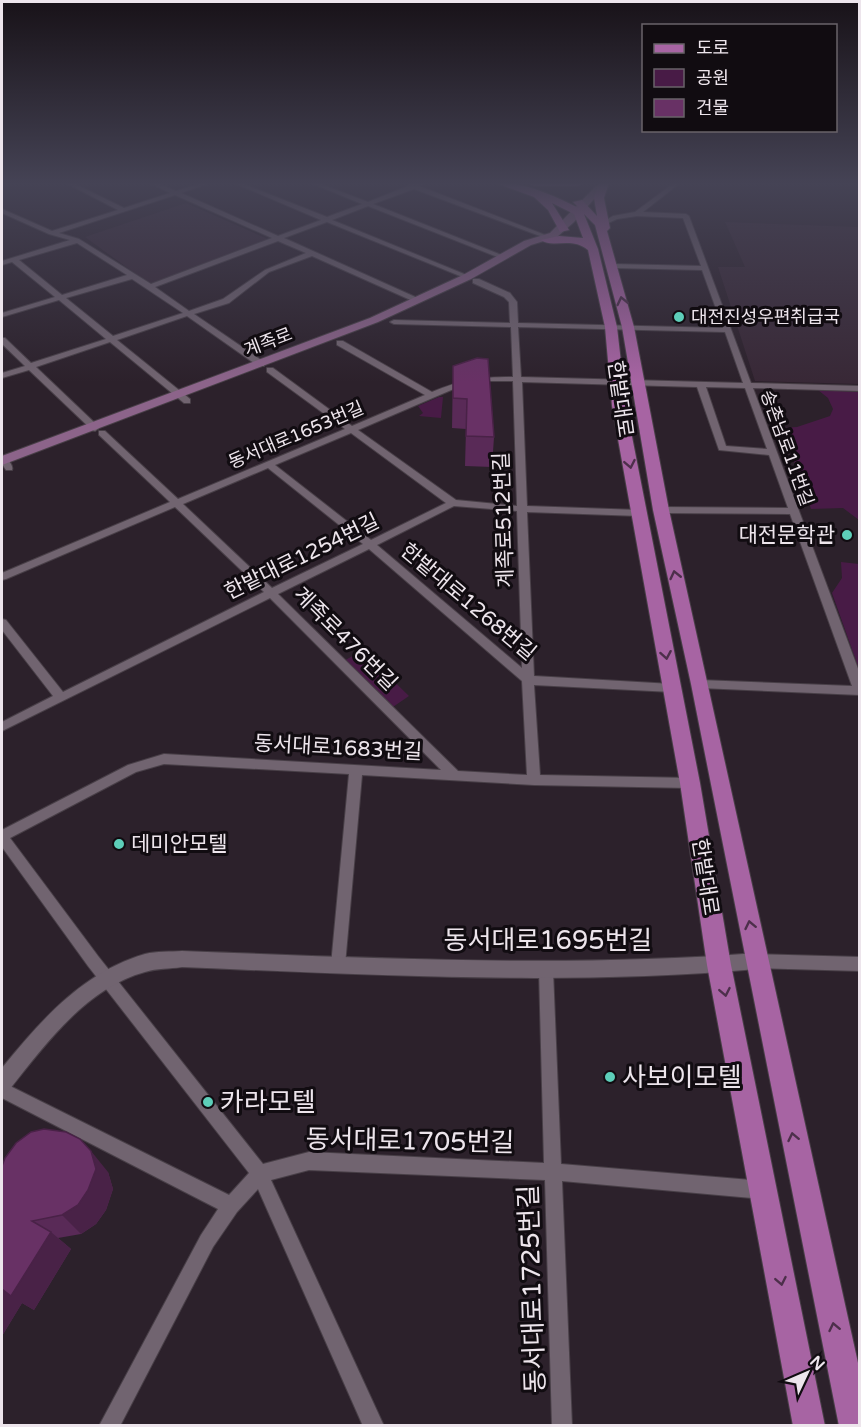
<svg xmlns="http://www.w3.org/2000/svg" width="861" height="1427" font-family="'Varela Round','Noto Sans KR',sans-serif">
<style>
.built{fill:#382836}
.green{fill:#481b46}
.lines{fill:none;stroke-linecap:round;stroke-linejoin:round}
.minor-casing{stroke:#483f47;stroke-width:2}
.tertiary-casing{stroke:#483f47;stroke-width:2}
.secondary-casing{stroke:#483f47;stroke-width:2}
.primary-casing{stroke:#483f47;stroke-width:2}
.minor{fill:#716470;fill-rule:evenodd}
.tertiary{fill:#716470;fill-rule:evenodd}
.secondary{fill:#8c648a;fill-rule:evenodd}
.primary{fill:#a764a3;fill-rule:evenodd}
.wall{fill:#592a57}
.shaded-wall{fill:#492247}
.building{fill:#683165;stroke:#492247;stroke-width:1.5}
.oneway{stroke:#4d2f4b}
.poi-dot{fill:#5dceb9;stroke:#110c11;stroke-width:2}
.labels{text-anchor:middle;dominant-baseline:central;stroke-width:6;stroke-linejoin:round;paint-order:stroke}
.far-poi-label{font-size:18px;fill:#ede5ec;stroke:#110c11;text-anchor:start}
.far-street-label{font-size:18px;fill:#ede5ec;stroke:#110c11}
.street-label{font-size:21px;fill:#ede5ec;stroke:#110c11}
.poi-label{font-size:21px;fill:#ede5ec;stroke:#110c11;text-anchor:end}
.near-street-label{font-size:26px;fill:#ede5ec;stroke:#110c11}
.near-poi-label{font-size:26px;fill:#ede5ec;stroke:#110c11;text-anchor:start}
</style>
<rect width="100%" height="100%" fill="#2c212b"/>
<path class="built" d="M186,203L270,240L151,285L85,237Z
M725,222L859,227V384L755,381L718,267H745Z"/>
<path class="green" d="M818,390L859,392V520L843,508L811,509L782,428L797,427L830,416L833,409L828,398Z
M439,397H443L441,418L419,416L423,413L418,406Z
M841,562L859,564V669L832,593L842,578Z
M358,653L372,660L409,696L387,711L340,663Z"/>
<g class="lines">
<g class="minor-casing">
<path id="minor" d="M66,183H73L124,208L170,193L150,183H157L176,191L202,183H210L181,193L278,236L321,220L234,183H241L327,217L362,204L311,183H318L368,202L408,186V184L426,183L419,186L553,238L548,239L414,189L373,204L504,256V258H500L368,206L332,220L469,276V278H465L327,222L284,238L422,300L415,302L312,256L269,272L229,303L194,314L264,362V366H258L187,316L117,340L190,399V403H184L110,342L36,367L98,426L99,428L95,431L92,430L29,370L2,378V373L25,366L2,344V338H5L31,363L106,339L59,300L2,317V313L55,297L12,262L2,265V261L70,240L49,234L2,213V209L52,231L118,210ZM175,195L272,238L151,284L79,239L59,233ZM278,241L306,253L265,270L223,299L189,311L155,287ZM77,243L127,275L62,295L19,260ZM132,279L183,313L113,336L66,298Z
M674,183H680L643,212L686,214L689,216L751,383L860,386V391L753,388L860,674V695L700,688L694,684L700,680L852,686L790,514L661,513L656,510L661,507L788,508L769,455L719,450L697,387L522,382L527,506L639,510L644,513L639,516L527,512L534,676L672,684L678,688L672,692L534,685L540,775L690,778L695,779L696,783L695,787L690,788L534,785L362,775L345,965L343,970L338,972L333,970L331,965L349,774L164,764L136,772L10,838L98,956L263,1164L309,1152L544,1163L539,970L541,965L546,963L551,965L553,970L561,1164L763,1181L769,1184L772,1190L769,1196L763,1199L562,1181L572,1426H552L545,1180L309,1170L271,1180L384,1426H363L258,1189L237,1212L213,1247L120,1426H99L201,1235L218,1209L2,1098V1082L229,1195L249,1173L88,966L2,847V830L128,765L164,754L441,770L270,598L2,731V722L53,696L2,630V619L6,620L63,692L264,592L175,507L6,579L2,580V573L170,502L99,435V431H105L178,499L345,429L267,372V368H273L352,426L425,395L337,345V341H343L432,392C463,379 480,377 513,377L511,327L394,324L390,322L394,320L510,323L509,302L504,297L473,283V279H479L510,293L517,302L518,323L723,328L702,270L613,268L610,266L613,264L701,266L683,218L637,216L617,219L604,225L601,223L613,216L635,212ZM518,327L725,332L743,383L521,377ZM483,381H513L517,506L456,500L358,430L463,385ZM706,387L745,388L767,449L726,446ZM351,433L446,503L371,540L275,465ZM268,468L363,544L272,588L183,504ZM454,506L517,511L522,668L377,545ZM369,549L522,681L527,775L458,771L278,594Z
M2,456C7,457 14,466 12,470H6L2,464Z
M757,954L860,957V971L757,968L752,966L750,961L752,956Z"/>
</g>
<g class="tertiary-casing">
<path id="tertiary" d="M182,951C374,958 565,968 757,953L764,955L766,961L764,967L757,969C565,986 374,975 182,967C170,969 157,968 145,972C86,988 45,1045 9,1090L2,1093V1068C41,1020 83,972 145,954C157,951 170,952 182,951Z"/>
</g>
<g class="secondary-casing">
<path id="secondary" d="M599,183H608L574,222L557,237L531,245L471,279L378,322L2,465V456L370,318L463,275L524,241L550,233Z"/>
</g>
<g class="primary-casing">
<path id="primary" d="M496,183C523,181 555,196 579,208L573,202L582,200L597,216L594,198L599,183H609L604,198L610,228L607,231L634,327L669,510L860,1372V1426H839L691,684L653,510L622,327L595,225L584,214L598,249L617,327L626,406L700,783L731,965L825,1426H793L707,965L680,783L612,406L605,327L588,250C571,236 553,249 541,240L559,236L583,238L574,214L552,203L569,230L560,232L548,210L534,197Z
M529,183H583L578,186H534Z"/>
</g>
<use href="#minor" class="minor"/>
<use href="#tertiary" class="tertiary"/>
<use href="#secondary" class="secondary"/>
<use href="#primary" class="primary"/>
</g>
<path class="wall" d="M453,366L494,437L492,467L465,466L466,429L452,428Z
M2,1166L108,1172L113,1189L106,1210L96,1224L81,1234L58,1238L71,1249L34,1310L22,1303L2,1336Z"/>
<path class="shaded-wall" d="M91,1151L108,1172L113,1189L106,1210L96,1224L81,1234L62,1215Z
M51,1232L71,1249L34,1310L22,1303L2,1336V1289Z"/>
<path class="building" d="M477,358L488,359L494,437L466,436L467,399L453,398V366Z
M44,1129L66,1132L80,1139L91,1151L96,1169L88,1190L78,1205L62,1215L32,1221L51,1232L11,1296L2,1289V1166L5,1158L16,1143L31,1132Z"/>
<defs><path id="oneway-chevron" d="M-2-3.5L2.5 0L-2 3.5" fill="none" stroke-width="1.6" stroke-linecap="round" stroke-linejoin="round" transform="scale(1.5)"/></defs>
<g class="oneway">
<use href="#oneway-chevron" transform="translate(622 301) rotate(-103)"/>
<use href="#oneway-chevron" transform="translate(630 464) rotate(79)"/>
<use href="#oneway-chevron" transform="translate(675 575) rotate(-103)"/>
<use href="#oneway-chevron" transform="translate(666 655) rotate(80)"/>
<use href="#oneway-chevron" transform="translate(750 925) rotate(-102)"/>
<use href="#oneway-chevron" transform="translate(725 992) rotate(79)"/>
<use href="#oneway-chevron" transform="translate(793 1137) rotate(-102)"/>
<use href="#oneway-chevron" transform="translate(781 1281) rotate(79)"/>
<use href="#oneway-chevron" transform="translate(834 1327) rotate(-102)"/>
</g>
<linearGradient id="sky" x2="0" y2="1"><stop stop-color="#181218"/><stop offset="0.48" stop-color="#454355"/><stop offset="1" stop-color="#454355" stop-opacity="0"/></linearGradient>
<rect width="861" height="382" fill="url(#sky)"/>
<g class="poi-dot">
<circle cx="679" cy="317" r="6"/>
<circle cx="847" cy="535" r="6"/>
<circle cx="119" cy="844" r="6"/>
<circle cx="610" cy="1077" r="6"/>
<circle cx="208" cy="1102" r="6"/>
</g>
<g class="labels">
<g class="far-poi-label">
<text x="691" y="317">대전진성우편취급국</text>
</g>
<g class="far-street-label">
<text transform="translate(268 342) rotate(-21)">계족로</text>
<text transform="translate(296 435) rotate(-23)">동서대로1653번길</text>
<text transform="translate(787 448) rotate(70)">송촌남로11번길</text>
</g>
<g class="street-label">
<text transform="translate(620 399) rotate(82)">한밭대로</text>
<text transform="translate(504 520) rotate(-92)">계족로512번길</text>
<text transform="translate(302 557) rotate(-26)">한밭대로1254번길</text>
<text transform="translate(468 602) rotate(40)">한밭대로1268번길</text>
<text transform="translate(345 639) rotate(45)">계족로476번길</text>
<text transform="translate(338 748) rotate(3)">동서대로1683번길</text>
<text transform="translate(705 877) rotate(81)">한밭대로</text>
</g>
<g class="poi-label">
<text x="835" y="535">대전문학관</text>
<text x="131" y="844" text-anchor="start">데미안모텔</text>
</g>
<g class="near-street-label">
<text x="548" y="940">동서대로1695번길</text>
<text transform="translate(410 1141) rotate(1)">동서대로1705번길</text>
<text transform="translate(532 1289) rotate(-92)">동서대로1725번길</text>
</g>
<g class="near-poi-label">
<text x="622" y="1077">사보이모텔</text>
<text x="220" y="1102">카라모텔</text>
</g>
</g>
<rect width="861" height="1427" fill="none" stroke="#ede5ec" stroke-width="6"/>
<rect x="642" y="24" width="195" height="108" fill="#110c11" stroke="#696369" stroke-width="1.5"/>
<rect x="654" y="44" width="30" height="9" fill="#a764a3" stroke="#696369" stroke-width="1.5"/>
<text x="696" y="54" font-size="18" fill="#ede5ec">도로</text>
<rect x="654" y="69" width="30" height="18" fill="#481b46" stroke="#696369" stroke-width="1.5"/>
<text x="696" y="84" font-size="18" fill="#ede5ec">공원</text>
<rect x="654" y="99" width="30" height="18" fill="#683165" stroke="#696369" stroke-width="1.5"/>
<text x="696" y="114" font-size="18" fill="#ede5ec">건물</text>
<g transform="translate(807 1373) rotate(46)" stroke="#110c11" stroke-width="4.5" paint-order="stroke">
<path d="M0-4.5L10 22L0 15L-10 22Z" fill="#ede5ec"/>
<text y="-9" font-size="16" font-weight="bold" text-anchor="middle" fill="#ede5ec">N</text>
</g>
</svg>
